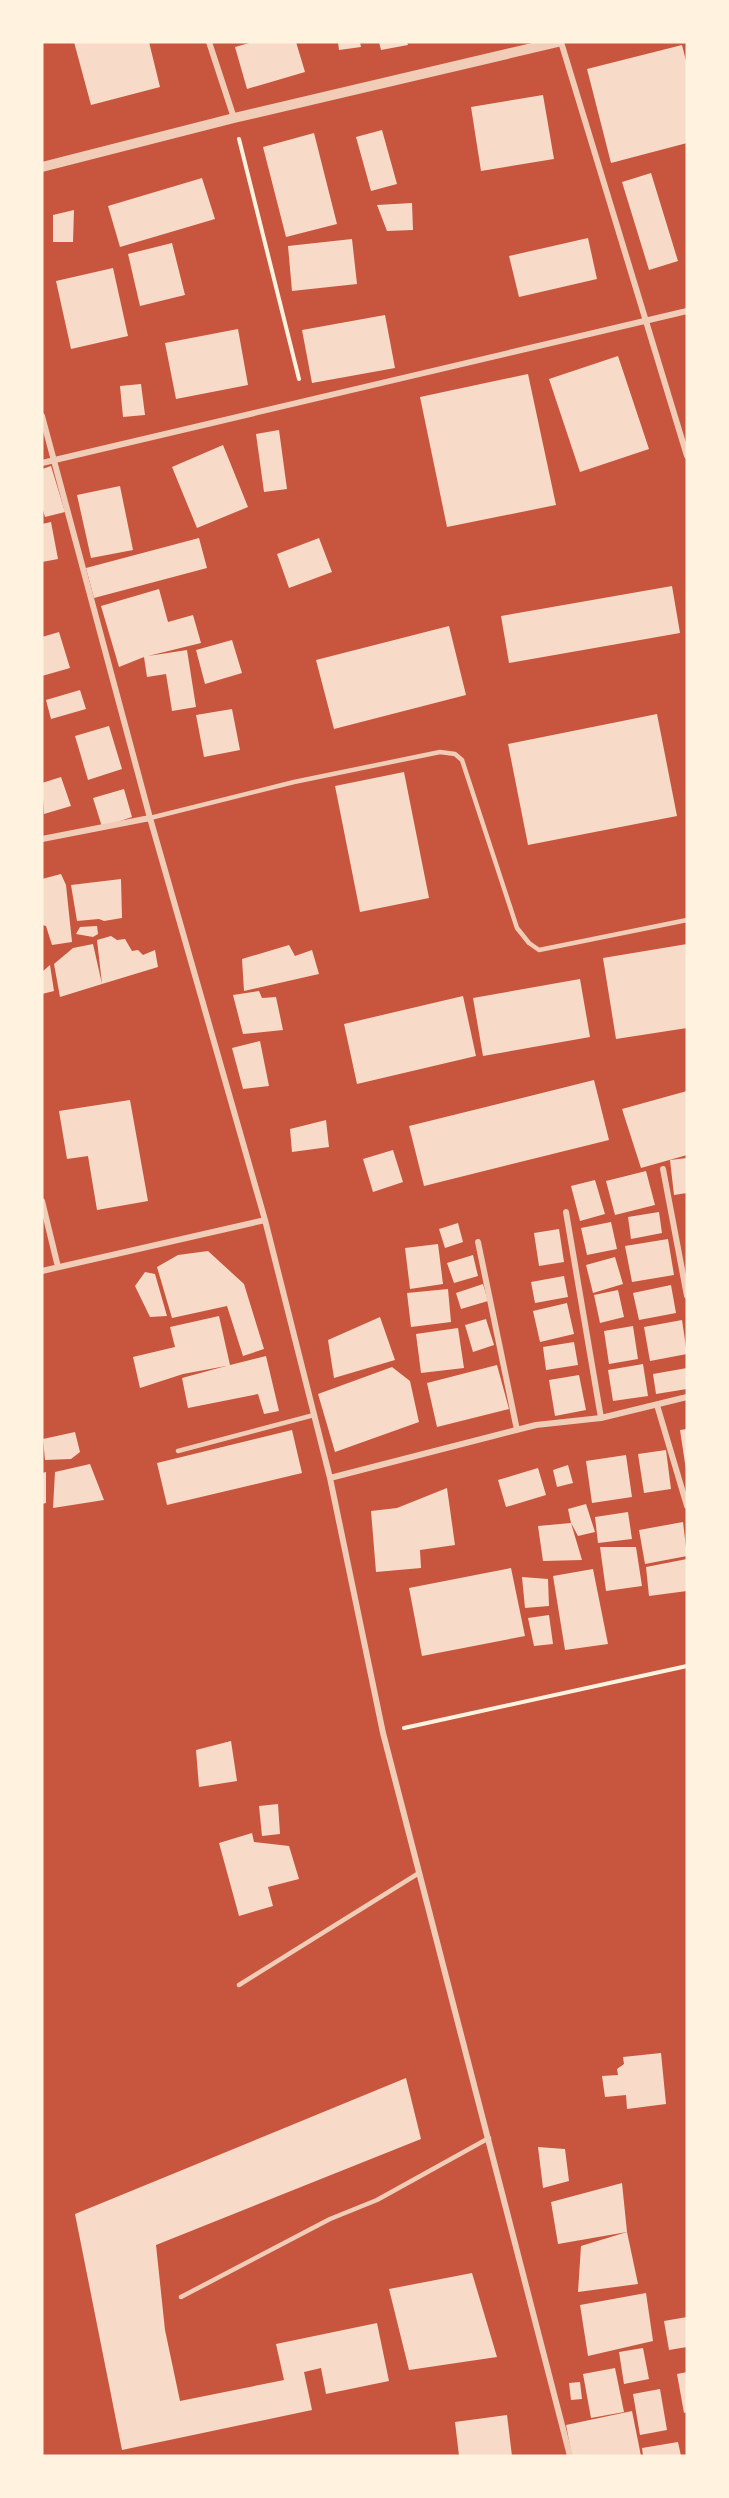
<svg xmlns="http://www.w3.org/2000/svg" width="729" height="2498" font-family="Lato,sans-serif">
<style>
.building{fill:#f7dbc8}
.lines{fill:none;stroke-linecap:round;stroke-linejoin:round}
.path{stroke:#fff3e0;stroke-width:4}
.service{stroke:#f1ccb7;stroke-width:4.5}
.minor{stroke:#f1ccb7;stroke-width:6}
.tertiary{stroke:#f1ccb7;stroke-width:10}
</style>
<rect width="100%" height="100%" fill="#c8553d"/>
<path class="building" d="M74,42H149L160,87L91,105Z
M253,42H296L305,72L247,89L235,47Z
M338,42H360L361,47L339,50Z
M379,42H407L408,45L381,50Z
M682,45L687,65V143L611,163L587,69Z
M543,95L554,159L481,171L471,107Z
M382,130L397,184L371,191L356,137Z
M314,133L337,224L286,237L263,147Z
M651,173L678,261L649,270L622,182Z
M202,178L215,219L120,247L108,206Z
M412,203L413,230L387,231L377,205Z
M74,210L73,242H53V215Z
M588,238L597,279L519,297L509,256Z
M352,239L357,284L292,291L288,246Z
M172,243L185,295L140,306L128,254Z
M113,268L128,336L71,349L56,281Z
M385,315L395,368L312,383L302,330Z
M238,329L248,385L176,399L165,343Z
M618,356L649,449L580,472L549,379Z
M528,374L556,505L447,527L420,397Z
M141,384L145,415L123,417L120,386Z
M279,430L287,489L264,492L256,434Z
M223,445L248,507L197,528L172,467Z
M51,466L65,512L45,517L42,507V469Z
M120,486L133,550L91,558L77,495Z
M51,522L58,559L42,562V524Z
M199,538L207,568L94,598L86,568Z
M319,538L332,572L289,588L277,554Z
M672,586L680,633L509,663L501,616Z
M159,589L168,622L193,615L201,643L148,656L187,650L196,707L172,711L166,674L147,677L144,657L119,667L101,606Z
M449,626L466,695L334,729L316,660Z
M59,632L70,668L42,676V637Z
M232,640L242,673L205,684L196,650Z
M80,690L86,709L51,719L46,700Z
M232,709L240,750L204,757L196,715Z
M657,714L677,816L528,845L508,744Z
M109,726L122,769L88,780L75,736Z
M404,772L429,898L360,912L335,786Z
M61,777L71,806L44,814L42,783Z
M124,789L132,817L102,827L93,798Z
M61,874L66,885L72,942L52,945L46,926L42,925V879Z
M121,879L122,918L104,921L99,919L77,921L71,885Z
M97,926L98,934L93,937L76,934L80,927Z
M111,936L117,940L125,939L132,951L138,950L143,955L155,950L158,967L102,984L97,940Z
M93,944L102,984L60,997L54,964L73,948Z
M687,944V1028L616,1039L603,958Z
M289,945L295,956L312,950L319,974L244,991L242,959Z
M50,965L54,991L42,994V972Z
M580,979L590,1037L483,1056L473,998Z
M259,991L262,998L276,997L283,1030L243,1034L233,995Z
M463,996L476,1056L357,1084L344,1024Z
M260,1041L269,1086L243,1089L232,1048Z
M594,1080L609,1140L424,1186L409,1126Z
M687,1091V1155L641,1168L622,1109Z
M130,1100L148,1201L97,1210L88,1156L67,1159L59,1111Z
M326,1120L329,1147L292,1152L290,1129Z
M393,1150L403,1182L373,1192L363,1159Z
M687,1158V1193L674,1195L670,1160Z
M646,1171L655,1205L615,1215L606,1181Z
M595,1180L605,1214L580,1221L571,1186Z
M659,1212L662,1233L631,1239L628,1217Z
M611,1222L617,1249L587,1255L581,1228Z
M458,1223L463,1242L445,1248L439,1229Z
M559,1229L564,1262L539,1266L534,1233Z
M668,1239L674,1275L632,1282L625,1246Z
M438,1244L443,1284L410,1289L405,1248Z
M208,1251L244,1284L264,1349L243,1356L227,1306L172,1318L157,1267L178,1255Z
M473,1255L478,1276L454,1283L447,1263Z
M615,1257L623,1284L593,1293L586,1265Z
M145,1272L155,1274L167,1316L150,1317L135,1286Z
M564,1276L568,1297L535,1303L531,1282Z
M483,1284L488,1301L461,1309L456,1293Z
M671,1285L676,1313L639,1320L633,1293Z
M448,1289L451,1322L411,1327L407,1293Z
M618,1290L624,1317L600,1323L594,1295Z
M567,1303L574,1334L540,1342L533,1311Z
M219,1316L230,1365L266,1356L279,1411L264,1414L258,1394L188,1408L182,1378L226,1366L183,1374L140,1388L133,1357L175,1347L170,1327Z
M380,1317L395,1360L334,1378L328,1340Z
M486,1319L494,1345L473,1352L465,1325Z
M682,1320L687,1354L650,1361L644,1327Z
M633,1326L638,1359L609,1364L604,1331Z
M458,1328L464,1368L421,1373L416,1334Z
M574,1342L578,1365L546,1370L543,1347Z
M643,1364L648,1396L613,1401L608,1370Z
M497,1365L509,1409L437,1427L427,1383Z
M392,1367L410,1381L419,1422L335,1452L318,1394Z
M687,1368V1389L656,1394L653,1374Z
M579,1375L586,1410L555,1416L549,1380Z
M687,1429V1470H686L680,1430Z
M292,1430L302,1473L167,1505L157,1463Z
M75,1432L80,1452L71,1459L45,1460L43,1439Z
M666,1450L671,1489L644,1493L638,1454Z
M626,1455L632,1497L592,1503L586,1461Z
M90,1464L104,1500L53,1508L55,1472Z
M568,1465L573,1483L557,1487L553,1470Z
M538,1468L546,1495L506,1507L498,1480Z
M46,1472V1503L42,1504V1473Z
M447,1488L455,1545L420,1550L421,1568L376,1572L371,1511L397,1508Z
M586,1504L595,1532L578,1536L571,1523L582,1560L543,1561L538,1526L571,1523L568,1509Z
M628,1512L632,1539L598,1543L595,1517Z
M683,1522L687,1556L645,1564L639,1530Z
M600,1547H636L642,1586L606,1591Z
M687,1559V1591L649,1596L646,1567Z
M511,1568L525,1636L422,1656L409,1588Z
M593,1569L608,1644L565,1650L553,1576Z
M522,1577L548,1579L549,1606L525,1608Z
M549,1615L553,1644L534,1646L528,1618Z
M231,1741L237,1781L199,1787L196,1750Z
M278,1804L280,1834L262,1836L259,1806Z
M252,1833L254,1842L289,1846L299,1879L268,1887L273,1906L239,1916L219,1843Z
M661,2053L666,2104L627,2109L626,2095L605,2097L602,2076L618,2075L617,2069L624,2064L623,2057Z
M406,2078L421,2139L156,2245L165,2330L180,2401L284,2380L276,2344L377,2323L389,2381L326,2394L321,2368L304,2372L312,2410L122,2450L75,2214Z
M538,2147L565,2149L569,2181L543,2188Z
M622,2183L627,2232L638,2284L578,2292L581,2246L627,2232L558,2244L551,2202Z
M472,2273L497,2357L409,2370L389,2289Z
M646,2293L653,2341L588,2356L580,2305Z
M687,2317V2347L669,2350L664,2321Z
M643,2348L649,2379L624,2384L619,2352Z
M615,2368L624,2412L591,2418L583,2374Z
M687,2372V2412L684,2413L677,2374Z
M580,2382L582,2399L571,2400L569,2383Z
M660,2389L667,2430L640,2435L633,2394Z
M632,2411L641,2456H572L566,2425Z
M507,2415L512,2456H459L455,2422Z
M678,2442L681,2456H643L642,2448Z"/>
<g class="lines">
<path class="path" d="M239,139L299,379
M404,1728L687,1666"/>
<path class="service" d="M150,818L294,782L440,752L455,754L462,760L517,928L529,943L539,950L687,920
M178,1451L314,1415
M239,1985L419,1873
M181,2297L330,2219L377,2200L489,2138"/>
<path class="minor" d="M209,42L234,118
M561,42L687,456
M42,416L150,818L265,1220L330,1478L383,1733L570,2456
M42,463L687,311
M42,839L150,818
M663,1169L687,1296
M42,1201L58,1267
M566,1212L601,1418
M478,1242L517,1430
M42,1271L265,1220
M657,1405L687,1506
M330,1478L536,1425L601,1418L687,1397"/>
<path class="tertiary" d="M42,167L234,118L558,42"/>
</g>
<rect width="729" height="2498" fill="none" stroke="#fff3e0" stroke-width="87"/>
</svg>
